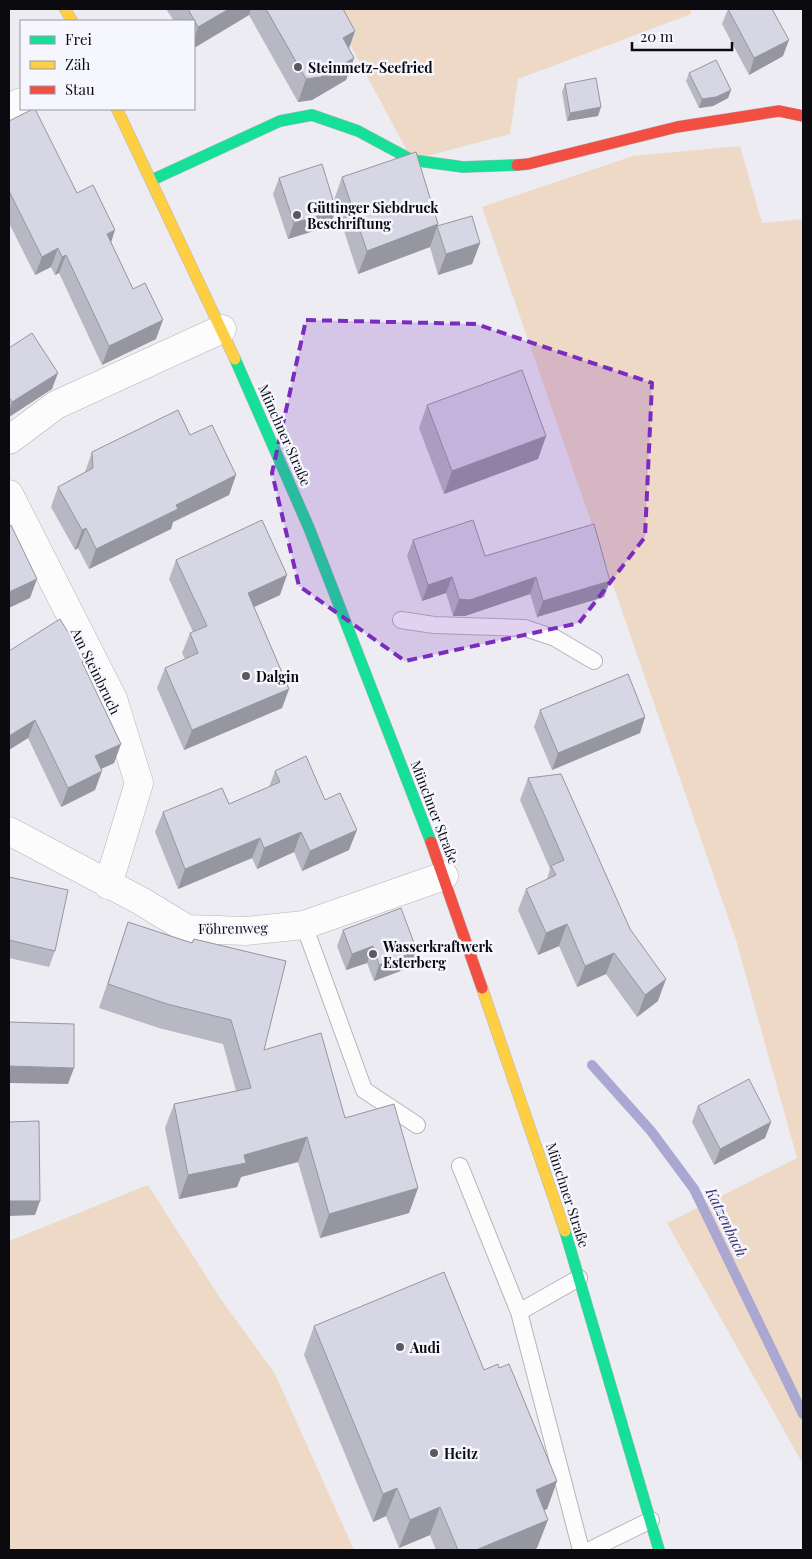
<svg xmlns="http://www.w3.org/2000/svg" width="812" height="1559" font-family="'Playfair Display',serif">
<style>
.green{fill:#edd9c5}
.lines{fill:none;stroke-linecap:round;stroke-linejoin:round}
.stream{stroke:#aaa8d2;stroke-width:10}
.lane-casing{stroke:#b4b4b9;stroke-width:18}
.street-casing{stroke:#b4b4b9;stroke-width:29}
.fast-casing{stroke:#b4b4b9;stroke-width:12}
.slow-casing{stroke:#b4b4b9;stroke-width:12}
.jam-casing{stroke:#b4b4b9;stroke-width:12}
.lane{stroke:#fcfcfd;stroke-width:16}
.street{stroke:#fcfcfd;stroke-width:28}
.fast{stroke:#16e098;stroke-width:11}
.slow{stroke:#ffcf43;stroke-width:11}
.jam{stroke:#f24e42;stroke-width:11}
.wall{fill:#b8b8c4}
.shaded-wall{fill:#9696a0}
.building{fill:#d6d6e4;stroke:#9696a0}
.marked{fill:#7b2cbf;fill-opacity:0.2;stroke:#7b2cbf;stroke-width:4;stroke-dasharray:10 6;stroke-linejoin:round}
.poi-dot{fill:#5a5a5e;stroke:#f6f6fe;stroke-width:2}
.labels{text-anchor:middle;dominant-baseline:central;stroke-width:5;stroke-linejoin:round;paint-order:stroke}
.poi-label{font-size:14px;font-weight:bold;fill:#0b0b0f;stroke:#f6f6fe;text-anchor:start}
.street-label{font-size:14px;fill:#0b0b0f;stroke:#f6f6fe}
.water-label{font-size:15px;font-style:italic;fill:#382e73;stroke:#f6f6fe}
</style>
<rect width="100%" height="100%" fill="#ececf2"/>
<path class="green" d="M331,9H691V14L518,79L510,134L412,160Z
M740,146L762,223L803,219V1464L667,1223L797,1158L736,940L482,207L633,156Z
M148,1185L220,1298L275,1374L354,1550H9V1241Z"/>
<g class="lines">
<path class="stream" d="M592,1065L651,1131L694,1189L803,1414"/>
<g class="lane-casing">
<path id="lane" d="M401,620L434,625L525,628L555,638L594,661
M304,925L364,1090L417,1125
M460,1166L519,1312L581,1550
M519,1312L579,1278
M590,1550L651,1520"/>
</g>
<g class="street-casing">
<path id="street" d="M9,108L21,102
M9,440L56,405L222,329
M9,494L113,699L139,783L108,885
M9,831L141,901L187,929L246,931L304,925L444,876"/>
</g>
<g class="fast-casing">
<path id="fast" d="M152,180L280,121L312,115L358,131L412,160L463,167L517,165
M235,359L309,528L431,842
M565,1231L659,1550"/>
</g>
<g class="slow-casing">
<path id="slow" d="M65,9L72,21
M117,109L235,359
M482,988L565,1231"/>
</g>
<g class="jam-casing">
<path id="jam" d="M517,165L528,164L677,127L779,111L803,116
M431,842L482,988"/>
</g>
<use href="#lane" class="lane"/>
<use href="#street" class="street"/>
<use href="#fast" class="fast"/>
<use href="#slow" class="slow"/>
<use href="#jam" class="jam"/>
</g>
<path class="wall" d="M166,9H343L355,31L349,48L354,58L346,80L312,100L298,102L249,15L194,48V21H174Z
M728,9H772L783,56L749,75L722,24Z
M689,73L731,90L728,98L713,106L699,108L686,81Z
M565,84L598,116L567,121L562,92Z
M9,121L77,193L111,242L156,339L102,365L59,273L55,275L51,267L35,275L9,223Z
M342,177L437,226L480,243L472,264L438,275L430,247L358,274L334,200Z
M279,178L330,226L288,239L273,194Z
M9,348L52,389L9,417Z
M427,405L546,436L538,459L444,494L419,428Z
M190,435L236,475L229,495L173,522L171,529L89,569L78,548L75,550L51,507L58,487L85,472L92,452Z
M413,540L485,556L610,581L604,597L537,617L530,594L465,616H453L446,593L422,601L407,556Z
M176,560L280,595L254,607L289,689L282,708L184,750L157,688L165,668L185,659L182,653L190,633L193,632L169,579Z
M9,651L85,660L83,665L121,744L114,763L101,769L95,790L61,807L28,738L9,750Z
M540,710L645,717L640,733L552,770L534,727Z
M275,771L325,800L349,850L302,871L294,852L257,869L252,858L178,889L155,832L163,812L229,804L269,787Z
M528,778L658,1001L637,1017L606,974L577,987L559,946L538,955L518,910L526,889L547,879L550,869L520,800Z
M9,877L55,951L49,967L9,958Z
M128,922L192,943L194,939L264,1050L345,1118L418,1188L409,1213L320,1238L298,1162L241,1177L237,1187L179,1199L165,1128L174,1104L236,1091L223,1044L159,1028L99,1008Z
M343,930L411,967L374,981L367,963L346,970L337,946Z
M698,1106L771,1122L765,1138L714,1165L692,1122Z
M314,1326L484,1370L557,1481L547,1509L544,1510L537,1548L533,1550H436L430,1535L399,1548L386,1516L373,1522L304,1355Z"/>
<path class="shaded-wall" d="M229,9H251L249,15L194,48V40L198,27Z
M355,31L347,54L343,38Z
M789,40L783,56L749,75L754,58Z
M354,58L346,80L312,100L298,102L306,79Z
M731,90L728,98L713,106L699,108L702,99Z
M601,107L598,116L567,121L570,113Z
M336,210L330,226L288,239L294,223Z
M438,224L430,247L358,274L367,251Z
M115,230L109,249L107,234Z
M480,243L472,264L438,275L446,254Z
M58,248L51,267L35,275L42,257Z
M66,255L59,273L55,275L62,257Z
M163,320L156,339L102,365L109,346Z
M58,373L52,389L9,417V412L12,402Z
M546,436L538,459L444,494L452,471Z
M236,475L229,495L173,522L171,529L89,569L96,549L176,505Z
M86,528L78,548L75,550L82,530Z
M287,575L280,595L241,613L248,593Z
M452,577L446,593L422,601L428,585Z
M536,577L530,594L465,616H453L459,599Z
M37,579L30,598L9,608V592Z
M610,581L604,597L537,617L543,601Z
M289,689L282,708L184,750L192,730Z
M645,717L640,733L552,770L558,753Z
M35,720L28,738L9,750V736Z
M121,744L114,763L88,775L95,756Z
M102,771L95,790L61,807L68,788Z
M357,830L349,850L302,871L310,851Z
M301,832L294,852L257,869L264,848Z
M260,838L252,858L178,889L185,869Z
M567,924L559,946L538,955L546,933Z
M373,946L367,963L346,970L352,954Z
M417,951L411,967L374,981L379,965Z
M614,953L606,974L577,987L585,966Z
M666,979L658,1001L637,1017L645,995Z
M9,1066L74,1068L68,1084L9,1083Z
M771,1122L765,1138L714,1165L720,1149Z
M307,1137L298,1162L241,1177L237,1187L179,1199L188,1175L244,1155Z
M418,1188L409,1213L320,1238L329,1214Z
M9,1201H40L35,1215L9,1216Z
M557,1481L547,1509L525,1518L536,1490Z
M397,1488L386,1516L373,1522L383,1494Z
M440,1507L430,1535L399,1548L410,1520Z
M548,1520L537,1548L533,1550H476Z"/>
<path class="building" d="M188,9H229L198,27Z
M266,9H343L355,31L343,38L354,58L321,77L306,79Z
M728,9H772L789,40L754,58Z
M716,60L731,90L716,97L702,99L689,73Z
M596,78L601,107L570,113L565,84Z
M33,109H35L77,193L93,185L115,230L107,234L133,289L145,283L163,320L109,346L66,255L62,257L58,248L42,257L9,191V121Z
M416,152L438,224L367,251L342,177Z
M322,164L336,210L294,223L279,178Z
M472,216L480,243L446,254L437,226Z
M32,333L58,373L12,402L9,397V348Z
M522,370L546,436L452,471L427,405Z
M178,410L190,435L212,425L236,475L176,505L178,509L96,549L86,528L82,530L58,487L93,468L92,452Z
M262,520L287,575L248,593L289,689L192,730L165,668L198,653L190,633L207,626L176,560Z
M473,520L485,556L594,524L610,581L543,601L536,577L470,600L459,599L452,577L428,585L413,540Z
M11,525L37,579L9,592V526Z
M60,619L85,660L82,662L121,744L95,756L102,771L68,788L35,720L9,736V651Z
M628,674L645,717L558,753L540,710Z
M306,756L325,800L340,793L357,830L310,851L301,832L264,848L260,838L185,869L163,812L222,788L229,804L280,782L275,771Z
M561,774L630,929L666,979L645,995L614,953L585,966L567,924L546,933L526,889L556,875L551,866L564,860L528,778Z
M9,877L68,890L55,951L9,940Z
M401,908L417,951L379,965L373,946L352,954L343,930Z
M128,922L192,943L194,939L286,961L264,1050L321,1033L345,1118L394,1104L418,1188L329,1214L307,1137L244,1155L246,1163L188,1175L174,1104L251,1088L231,1020L167,1004L108,984Z
M9,1022L74,1024V1068L9,1066Z
M749,1079L771,1122L720,1149L698,1106Z
M39,1121L40,1201H9V1122Z
M444,1272L484,1370L498,1364L499,1368L509,1364L557,1481L536,1490L548,1520L476,1550H458L440,1507L410,1520L397,1488L383,1494L314,1326Z"/>
<path class="marked" d="M306,320L476,324L652,383L645,537L579,623L405,661L299,586L272,473Z"/>
<g class="poi-dot">
<circle cx="298" cy="67" r="5"/>
<circle cx="297" cy="215" r="5"/>
<circle cx="246" cy="676" r="5"/>
<circle cx="373" cy="954" r="5"/>
<circle cx="400" cy="1347" r="5"/>
<circle cx="434" cy="1453" r="5"/>
</g>
<g class="labels">
<g class="poi-label">
<text x="308" y="67">Steinmetz-Seefried</text>
<text x="307" y="207">Güttinger Siebdruck<tspan x="307" dy="16">Beschriftung</tspan></text>
<text x="256" y="676">Dalgin</text>
<text x="383" y="946">Wasserkraftwerk<tspan x="383" dy="16">Esterberg</tspan></text>
<text x="410" y="1347">Audi</text>
<text x="444" y="1453">Heitz</text>
</g>
<g class="street-label">
<text transform="translate(285 435) rotate(66)">Münchner Straße</text>
<text transform="translate(96 671) rotate(64)">Am Steinbruch</text>
<text transform="translate(435 812) rotate(69)">Münchner Straße</text>
<text transform="translate(233 928) rotate(-1)">Föhrenweg</text>
<text transform="translate(568 1195) rotate(72)">Münchner Straße</text>
</g>
<g class="water-label">
<text transform="translate(727 1222) rotate(64)">Katzenbach</text>
</g>
</g>
<rect width="812" height="1559" fill="none" stroke="#0b0b0f" stroke-width="20"/>
<rect x="20" y="20" width="175" height="90" fill="#f6f6fe" stroke="#98989e"/>
<rect x="30" y="36" width="25" height="8" fill="#16e098" stroke="#98989e"/>
<text x="65" y="45" font-size="15" fill="#0b0b0f">Frei</text>
<rect x="30" y="61" width="25" height="8" fill="#ffcf43" stroke="#98989e"/>
<text x="65" y="70" font-size="15" fill="#0b0b0f">Zäh</text>
<rect x="30" y="86" width="25" height="8" fill="#f24e42" stroke="#98989e"/>
<text x="65" y="95" font-size="15" fill="#0b0b0f">Stau</text>
<path d="M632 42v8h100v-8" fill="none" stroke="#0b0b0f" stroke-width="2.5"/>
<text x="640" y="42" font-size="15" fill="#0b0b0f" stroke="#f6f6fe" stroke-width="4" paint-order="stroke">20 m</text>
</svg>
